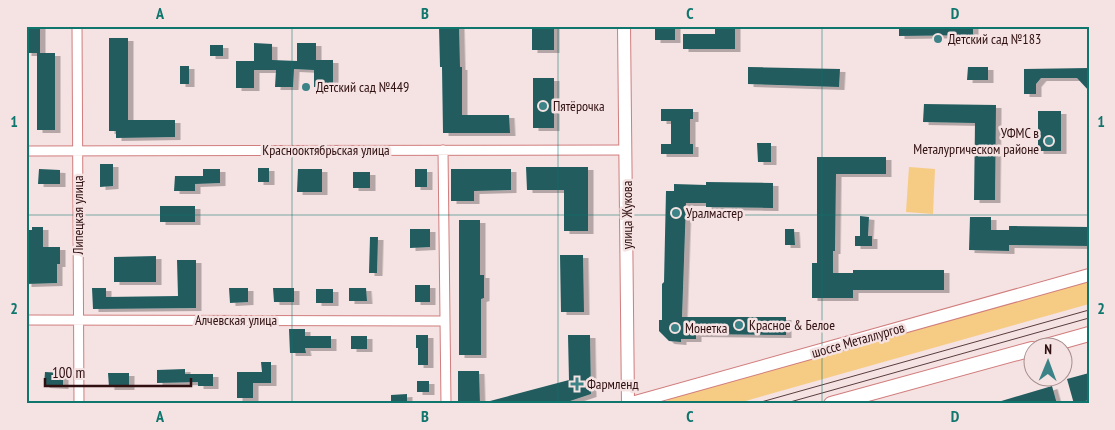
<svg xmlns="http://www.w3.org/2000/svg" width="1115" height="430" font-family="'PT Sans Narrow',sans-serif">
<style>
.green{fill:#f6cc84}
.building{fill:#225c5f;filter:url(#shadow)}
.lines{fill:none;stroke-linecap:round;stroke-linejoin:round}
.street-casing{stroke:#d17d7d;stroke-width:11}
.secondary-casing{stroke:#d17d7d;stroke-width:14}
.primary-casing{stroke:#d17d7d;stroke-width:16}
.street{stroke:#fff;stroke-width:9}
.secondary{stroke:#fff;stroke-width:12}
.primary{stroke:#fff;stroke-width:14}
.tram{stroke:#5a3d3e;stroke-width:1}
.grid{fill:none;stroke:#0f766e;stroke-width:1;stroke-opacity:0.55}
.poi-dot{fill:#3b8387;stroke:#f5e2e2;stroke-width:2}
.labels{text-anchor:middle;dominant-baseline:central;stroke-width:5;stroke-linejoin:round;paint-order:stroke}
.poi-label{font-size:14px;fill:#2f0f10;stroke:#f5e2e2;text-anchor:start}
.street-label{font-size:14px;fill:#2f0f10;stroke:#f5e2e2}
.neatline{fill:none;stroke:#0f766e;stroke-width:2}
.grid-label{font-size:16px;text-anchor:middle;font-weight:bold;fill:#0f766e}
</style>
<defs>
<filter id="shadow"><feDropShadow dx="5.5" dy="3" stdDeviation="0" flood-color="#0004"/></filter>
</defs>
<rect width="100%" height="100%" fill="#f5e2e2"/>
<path class="green" d="M909,167L935,169L933,214L906,212Z
M1089,278V304L735,404H718L717,403L712,404H668L667,397Z"/>
<path class="building" d="M26,26H40V53H55V130H37V53H26Z
M439,26H459L460,67H462V115H509L510,133H443L442,67H440Z
M532,26H554V50H532Z
M655,26H675V40H655Z
M715,26H735V49H683V34H715Z
M899,26H973V35L899,36Z
M109,38H128V120H175V137L116,138V131H109Z
M254,43L272,44V60L297,61V43H316V60H333V87H314V70L294,69L293,87H275L276,70H254V88H236V61H254Z
M210,45H223V56H210Z
M180,66H189V84H180Z
M748,67L840,69L839,87L748,84Z
M968,67H988V80H967Z
M1089,68V91L1077,78H1041L1036,84V94H1024V69Z
M533,78H554V128H533Z
M924,104L996,105L995,200H974L975,123L923,122Z
M661,109H693V119H690V144H693V154H661V144H671V121H661Z
M1038,111H1061V151H1038Z
M757,143H771V162H758Z
M817,157H886V174H836L835,251H833V273H853V270H944V290H853V298H812V263H817Z
M100,164H113V186L100,187Z
M526,167H588V231H564V190H527Z
M258,168H269V182H258Z
M39,169L60,170V184H38Z
M203,169H220V183L195,184V191H174L175,176H203Z
M298,169H322V192H297Z
M415,169H427V187H415Z
M451,169H511V190L474,191V201H451Z
M353,172H370V188H353Z
M706,182L773,183V208L706,207V203H686L682,317H786V335L696,334V339H681V342L669,341L659,331V320H662V284L664,282L666,191H674V184L706,185Z
M160,206H195V222H160Z
M860,216L869,217L868,236H872V246H855V236H860Z
M970,217H991V230H1009V226L1089,227V246L1009,245V251L969,250Z
M459,220H480V275H484V298L481,299V355H459Z
M32,227H43V247H60V264H57V283L26,284V230H32Z
M410,229H430V247L410,248Z
M785,229H794L795,245H785Z
M370,237H378L377,273H369Z
M560,255H583L584,312H561Z
M156,256V282H114V257Z
M177,260H196V308L93,309L92,288H106V297L178,296Z
M415,285H430V302H415Z
M229,288H248V302L230,303Z
M273,288H294V302H274Z
M349,288H366L367,301H349Z
M316,289H333V303H316Z
M289,329H305V336H331V348H305L306,353H290Z
M416,335H428V365H418V348H416Z
M568,335H590L591,394L561,404H490V401L569,380Z
M351,336H367V349H351Z
M261,362H271V383H253V398H237V372H262Z
M185,369V374H213V386H198V382L157,383V370Z
M458,371H479L480,404H458Z
M45,372L63,373V386L44,385Z
M108,373H129V387H109Z
M1089,373V400L1074,404L1067,379Z
M417,381H429V392H417Z
M1052,386L1057,404H999L998,402Z
M407,394V403H391V395Z"/>
<g class="lines">
<g class="street-casing">
<path id="street" d="M77,26L79,404
M443,150L446,404
M26,151L626,150
M26,320L445,321"/>
</g>
<g class="secondary-casing">
<path id="secondary" d="M624,26L628,404L1089,275"/>
</g>
<g class="primary-casing">
<path id="primary" d="M1039,348L1089,334
M831,404L1032,349"/>
</g>
<use href="#street" class="street"/>
<use href="#secondary" class="secondary"/>
<use href="#primary" class="primary"/>
<path class="tram" d="M754,404L1089,310
M783,404L1089,318"/>
</g>
<path class="grid" d="M292,26V404M558,26V404M822,26V404M26,215H1089"/>
<g class="poi-dot">
<circle cx="938" cy="39" r="5"/>
<circle cx="306" cy="87" r="5"/>
<circle cx="543" cy="106" r="5"/>
<circle cx="1049" cy="141" r="5"/>
<circle cx="676" cy="213" r="5"/>
<circle cx="739" cy="325" r="5"/>
<circle cx="675" cy="328" r="5"/>
<path d="M574.5 376.5h5v5h5v5h-5v5h-5v-5h-5v-5h5z"/>
</g>
<g class="labels">
<g class="poi-label">
<text x="948" y="39">Детский сад №183</text>
<text x="316" y="87">Детский сад №449</text>
<text x="553" y="106">Пятёрочка</text>
<text x="1039" y="133" text-anchor="end">УФМС в<tspan x="1039" dy="16">Металургическом районе</tspan></text>
<text x="686" y="213">Уралмастер</text>
<text x="749" y="325">Красное &amp; Белое</text>
<text x="685" y="328">Монетка</text>
<text x="587" y="384">Фармленд</text>
</g>
<g class="street-label">
<text x="326" y="150">Краснооктябрьская улица</text>
<text transform="translate(78 215) rotate(-90)">Липецкая улица</text>
<text transform="translate(627 215) rotate(-90)">улица Жукова</text>
<text x="236" y="320">Алчевская улица</text>
<text transform="translate(858 340) rotate(-16)">шоссе Металлургов</text>
</g>
</g>
<rect width="1115" height="430" fill="none" stroke="#f5e2e2" stroke-width="55"/>
<g transform="translate(1048 362) rotate(1)"><circle r="24" fill="#f5e2e2" stroke="#a68e8e"/>
<path d="M0-4L9 19L0 12L-9 19Z" fill="#3b8387"/>
<text y="-8" font-size="14" font-weight="bold" text-anchor="middle" fill="#2f0f10">N</text>
</g>
<path d="M45 378v8h146v-8" fill="none" stroke="#2f0f10" stroke-width="2.5"/>
<text x="52" y="378" font-size="15" fill="#2f0f10" stroke="#f5e2e2" stroke-width="4" paint-order="stroke">100 m</text>
<rect x="28" y="28" width="1060" height="374" class="neatline"/>
<g class="grid-label">
<text x="160" y="19">A</text>
<text x="425" y="19">B</text>
<text x="690" y="19">C</text>
<text x="955" y="19">D</text>
<text x="14" y="127">1</text>
<text x="1101" y="127">1</text>
<text x="14" y="314">2</text>
<text x="1101" y="314">2</text>
<text x="160" y="422">A</text>
<text x="425" y="422">B</text>
<text x="690" y="422">C</text>
<text x="955" y="422">D</text>
</g>
</svg>
